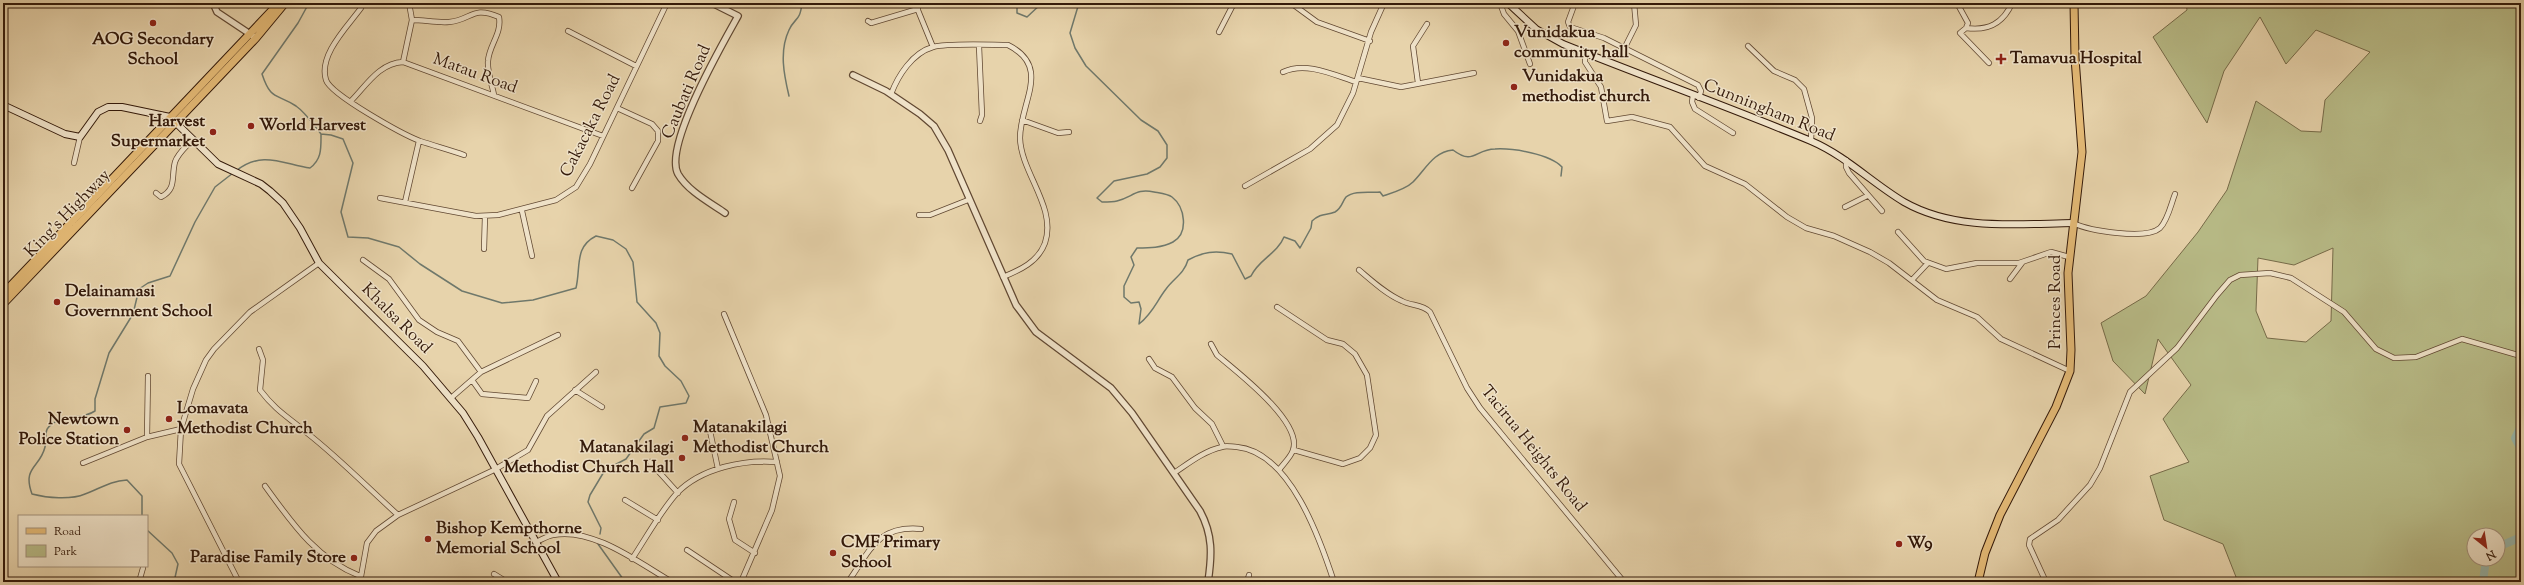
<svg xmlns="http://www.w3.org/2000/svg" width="2524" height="585" font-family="'Sorts Mill Goudy',serif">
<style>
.green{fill:#b8bb87;stroke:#766a48;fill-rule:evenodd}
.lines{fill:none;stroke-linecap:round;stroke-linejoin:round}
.stream{stroke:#6f786b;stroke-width:1.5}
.river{stroke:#97b7ac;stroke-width:8}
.minor-casing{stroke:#614832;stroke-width:6}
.tertiary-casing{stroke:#614832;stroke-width:8}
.secondary-casing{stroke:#341a0a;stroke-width:8}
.primary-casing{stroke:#341a0a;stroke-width:9}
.trunk-casing{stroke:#341a0a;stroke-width:9}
.minor{stroke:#efe2c8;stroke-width:4.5}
.tertiary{stroke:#efe2c8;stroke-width:5.5}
.secondary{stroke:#efe2c8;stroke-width:6}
.primary{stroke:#e4ba76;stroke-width:7}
.trunk{stroke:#e4ba76;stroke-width:7}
.poi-dot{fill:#8f2418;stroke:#efe2c8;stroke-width:1.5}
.labels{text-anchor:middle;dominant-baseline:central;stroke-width:3;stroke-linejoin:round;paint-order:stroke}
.poi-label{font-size:17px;font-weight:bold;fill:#341a0a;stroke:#efe2c8;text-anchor:start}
.street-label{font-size:17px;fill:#341a0a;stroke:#efe2c8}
</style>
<rect width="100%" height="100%" fill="#e7d3ab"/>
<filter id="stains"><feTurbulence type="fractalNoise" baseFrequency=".005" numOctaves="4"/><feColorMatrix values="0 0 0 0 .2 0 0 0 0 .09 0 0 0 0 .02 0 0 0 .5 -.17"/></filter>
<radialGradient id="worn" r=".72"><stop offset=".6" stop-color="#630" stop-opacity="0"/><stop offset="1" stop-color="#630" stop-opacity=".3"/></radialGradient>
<path class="green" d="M2186,3H2521V536L2513,539H2521V582H2238L2223,544L2164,520L2150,476L2189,462L2163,419L2191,385L2158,339L2145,394L2113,361L2101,323L2146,296L2198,232L2227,190L2256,101L2301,131L2321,132L2325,100L2370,52L2316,30L2286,64L2260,17L2224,71L2207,123L2153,37L2187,10ZM2333,248L2331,321L2306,342L2267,338L2256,311L2258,258L2294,265ZM2474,535H2498V559H2474Z"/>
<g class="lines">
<path class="stream" d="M309,3L298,23L262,74C271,101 276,93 296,106C306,113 313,124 321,134L331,135L343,139L353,163L341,212L348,237L368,238L399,247L420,264L462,291L502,303L533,300L576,288C581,267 574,247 596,236L613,240L626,249L633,262L637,302L656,323L660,333L659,356L665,366L681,381L689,396L686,403L660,407L654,428L644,434L626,459L605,470L590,495L588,502L601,528L600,534
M1017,3V13L1027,17L1042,3
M1079,3L1070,33L1075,48L1086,66L1141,120L1158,131L1167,145V158L1160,167L1147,174L1114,181L1097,198L1102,202C1107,202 1113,202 1117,201C1133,197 1136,188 1154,192C1159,193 1168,194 1172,197C1185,207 1189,233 1173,242C1162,248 1149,248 1137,248L1131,257L1134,265L1124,286V297L1131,303L1139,302L1141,309L1139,324C1153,313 1156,302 1166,289C1174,278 1184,274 1188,260C1203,252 1215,250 1232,254L1245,279L1251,276C1259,259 1277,254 1284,237L1295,241L1300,248L1311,228L1312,221C1322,212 1326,216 1335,212C1342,208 1342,202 1346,197C1354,190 1370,193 1380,192L1383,196C1392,193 1406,189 1413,182C1426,169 1433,152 1453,150C1474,166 1475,149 1495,149C1513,148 1550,154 1562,167L1561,176
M789,96C784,75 779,51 789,30C795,17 800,22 802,3
M236,171C262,150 283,164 310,168C322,159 321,148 321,134
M142,516V496L127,480C110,481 101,488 85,494C71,500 47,498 32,494C22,467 40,468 45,447C48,435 41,429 57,421C72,414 81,420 95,411V399L109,353L133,314L139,289L148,283L170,276L195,222L215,187L233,173
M147,530L172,553L178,564L174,582
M598,544L623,579V582"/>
<path class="river" d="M2521,426L2515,438L2521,449
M2498,547L2521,537
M2483,582L2486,559"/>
<g class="minor-casing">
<path id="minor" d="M915,3L933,47
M1291,3L1317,22L1370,41
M1500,3L1504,14L1518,31L1530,64
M1575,3L1568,22L1570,27L1604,38L1698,85L1701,91L1699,98
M1957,3L1968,23L1966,28
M361,8C348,26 318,55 326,80C331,95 404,135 420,141C435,146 450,150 464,155
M412,20C424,20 437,23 449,22C472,20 472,5 499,17C502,34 489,45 488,61C487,72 492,84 494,95
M868,21L871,23L918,9
M568,31L636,66
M1219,32L1234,3
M979,46L982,115L980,121
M1748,46L1774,71L1795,80L1804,89L1812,118L1811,141
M1625,47L1636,25L1634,3
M1585,53V62L1601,87L1607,121L1632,117L1670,127L1705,166L1745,184L1787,217L1806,228L1834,236L1870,252L1889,263L1937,300L1977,317L2001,339L2070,371
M403,62L412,20L409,3
M1989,63L1960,33L1966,28C1988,31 2003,24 2012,3
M1283,72C1306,61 1334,75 1356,82
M1358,78L1401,87L1474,73
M1418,83L1413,46L1427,24
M891,94C898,76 912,53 933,47C947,43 991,45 1008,45C1052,67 1020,102 1020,138C1021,173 1057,207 1045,243C1038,262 1020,270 1003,277
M1693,95L1692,102L1695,109L1733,133
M350,102C366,86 379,63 403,62L603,136
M617,108L652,124L658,131V141L632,188
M1022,120L1058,133L1069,132
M1846,160V167L1849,173L1882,211
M74,163L80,137
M1245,186L1310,149L1337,125L1353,93L1371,32L1384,3
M156,193L161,197C177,189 171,177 175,162C178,153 186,147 192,140
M380,198L476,216L498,215L556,200L576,187L590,164L667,3
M405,202L419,141
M1845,207L1867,196
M522,211L532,256
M919,215H930L968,200
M2073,223C2090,231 2146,240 2160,228C2168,220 2171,204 2175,194
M1898,232L1924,261L1946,269L1977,263H2019L2051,252L2069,257
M484,249L485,216
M363,260L389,279L419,320L437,332L458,341L481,372
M1359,270C1372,281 1386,294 1402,301C1411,306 1422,304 1430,312L1467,388L1480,408L1624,582
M2010,279L2022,263
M1912,280L1928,263
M1277,307L1327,340L1343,344L1355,354L1367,375L1376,435L1370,448L1360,458L1343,464L1294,450
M724,314L766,415L780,476L772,510L741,582
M1211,344L1217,355C1236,371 1303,422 1293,450C1291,457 1283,464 1279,470
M259,349L263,360L260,390C277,412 287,416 307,433C339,458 368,488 398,515
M1149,359L1155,368L1172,377L1195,408L1212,424L1223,446
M472,380L482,394L528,398L536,381
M575,390L602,407
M451,398L481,372L558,335
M710,431L718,469
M147,437L148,376
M650,462L678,493
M83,463L147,437L181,429
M1174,473C1189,463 1204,451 1222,447C1226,445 1232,447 1237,447C1290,452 1320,539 1334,582
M265,486C292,523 316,559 360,576
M625,500L658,520
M734,502L729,519L735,540L755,553
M536,542C541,540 547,536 553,535C593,527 639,563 672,582
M687,550L735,582
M632,559C646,538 660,512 677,493C701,468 745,459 777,462
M494,574L507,582
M937,580V582
M139,582L143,568
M239,582L179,464L181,429L193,389L206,360L214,349L250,312L319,263
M360,582L367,543L376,531L398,515L494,470L528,450L547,416L596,372
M848,582C870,551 877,525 921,529
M1247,582L1249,575
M2046,582L2029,545L2030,539L2058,520L2090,485L2100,468L2130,392L2177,348L2217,295L2230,280L2240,275L2270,273L2291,278L2344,312L2376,349L2394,358L2416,357L2462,339L2521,356"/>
</g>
<g class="tertiary-casing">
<path id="tertiary" d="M213,3L217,12L253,36
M712,3L738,16C723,43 663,146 678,174C688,191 709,202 725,213
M853,75L886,91L920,114L934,126L948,150L1016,305L1036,332L1111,388L1132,413L1200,511C1213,535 1212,555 1208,582"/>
</g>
<g class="secondary-casing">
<path id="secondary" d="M1508,3L1536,29L1563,44C1645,77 1729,107 1811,141C1846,156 1872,183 1904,202C1955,231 2017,224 2073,223
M3,105L65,134L80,137L98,112L108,107H122L170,117L218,164L261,184L270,191L283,203L300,228L319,263L423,366L463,413L478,437L558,582"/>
</g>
<g class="primary-casing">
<path id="primary" d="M1978,582L1985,553L2000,515L2056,407L2070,371L2071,350L2068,273L2082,152L2075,58L2074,3"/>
</g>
<g class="trunk-casing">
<path id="trunk" d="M3,294L279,3
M3,304L256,38L285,3"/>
</g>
<use href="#minor" class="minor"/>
<use href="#tertiary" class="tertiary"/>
<use href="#secondary" class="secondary"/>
<use href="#primary" class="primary"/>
<use href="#trunk" class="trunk"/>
</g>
<g class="poi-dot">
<circle cx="153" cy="23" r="4"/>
<circle cx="1506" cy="43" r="4"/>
<path d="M1999 53h4v4h4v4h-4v4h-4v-4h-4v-4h4z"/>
<circle cx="1514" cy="87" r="4"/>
<circle cx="251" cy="126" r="4"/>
<circle cx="213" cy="132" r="4"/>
<circle cx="57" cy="302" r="4"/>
<circle cx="169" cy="419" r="4"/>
<circle cx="127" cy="430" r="4"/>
<circle cx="685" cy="438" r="4"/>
<circle cx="682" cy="458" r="4"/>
<circle cx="428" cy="539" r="4"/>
<circle cx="1899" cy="544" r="4"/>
<circle cx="833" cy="553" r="4"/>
<circle cx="354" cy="558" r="4"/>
</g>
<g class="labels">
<g class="poi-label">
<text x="1514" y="33">Vunidakua<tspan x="1514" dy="20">community hall</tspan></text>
<text x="153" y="40" text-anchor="middle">AOG Secondary<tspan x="153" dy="20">School</tspan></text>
<text x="2010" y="59">Tamavua Hospital</text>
<text x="1522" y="77">Vunidakua<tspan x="1522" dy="20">methodist church</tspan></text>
<text x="205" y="122" text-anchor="end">Harvest<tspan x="205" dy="20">Supermarket</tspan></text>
<text x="259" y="126">World Harvest</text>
<text x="65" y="292">Delainamasi<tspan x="65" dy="20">Government School</tspan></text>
<text x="177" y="409">Lomavata<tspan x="177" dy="20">Methodist Church</tspan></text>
<text x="119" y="420" text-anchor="end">Newtown<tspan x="119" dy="20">Police Station</tspan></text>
<text x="693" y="428">Matanakilagi<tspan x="693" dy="20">Methodist Church</tspan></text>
<text x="674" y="448" text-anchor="end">Matanakilagi<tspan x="674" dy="20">Methodist Church Hall</tspan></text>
<text x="436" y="529">Bishop Kempthorne<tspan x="436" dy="20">Memorial School</tspan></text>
<text x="841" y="543">CMF Primary<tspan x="841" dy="20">School</tspan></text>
<text x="1907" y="544">W9</text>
<text x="346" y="558" text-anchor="end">Paradise Family Store</text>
</g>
<g class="street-label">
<text transform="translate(475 74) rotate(20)">Matau Road</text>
<text transform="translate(687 92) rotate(-67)">Caubati Road</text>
<text transform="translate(1769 111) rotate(22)">Cunningham Road</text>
<text transform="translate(591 126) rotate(-63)">Cakacaka Road</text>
<text transform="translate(68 214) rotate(-46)">King's Highway</text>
<text transform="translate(2056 302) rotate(-90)">Princes Road</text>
<text transform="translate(396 319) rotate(45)">Khalsa Road</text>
<text transform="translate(1533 449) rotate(51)">Tacirua Heights Road</text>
</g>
</g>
<rect width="2524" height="585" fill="none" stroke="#e7d3ab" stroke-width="16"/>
<rect x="4" y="4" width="2516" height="577" fill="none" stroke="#341a0a" stroke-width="2"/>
<rect x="8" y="8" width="2508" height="569" fill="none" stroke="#341a0a"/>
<rect x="18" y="515" width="130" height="52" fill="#efe2c8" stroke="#a4927c"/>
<rect x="26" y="528" width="20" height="6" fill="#e4ba76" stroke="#a4927c"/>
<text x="54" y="535" font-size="12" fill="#341a0a">Road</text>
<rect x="26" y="545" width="20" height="12" fill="#b8bb87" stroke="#a4927c"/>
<text x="54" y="555" font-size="12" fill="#341a0a">Park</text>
<g transform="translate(2486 547) rotate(150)"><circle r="19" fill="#efe2c8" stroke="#a4927c"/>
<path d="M0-3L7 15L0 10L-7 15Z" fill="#8f2418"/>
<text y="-6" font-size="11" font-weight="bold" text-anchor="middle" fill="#341a0a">N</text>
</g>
<rect width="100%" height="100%" filter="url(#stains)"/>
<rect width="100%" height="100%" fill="url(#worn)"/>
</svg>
